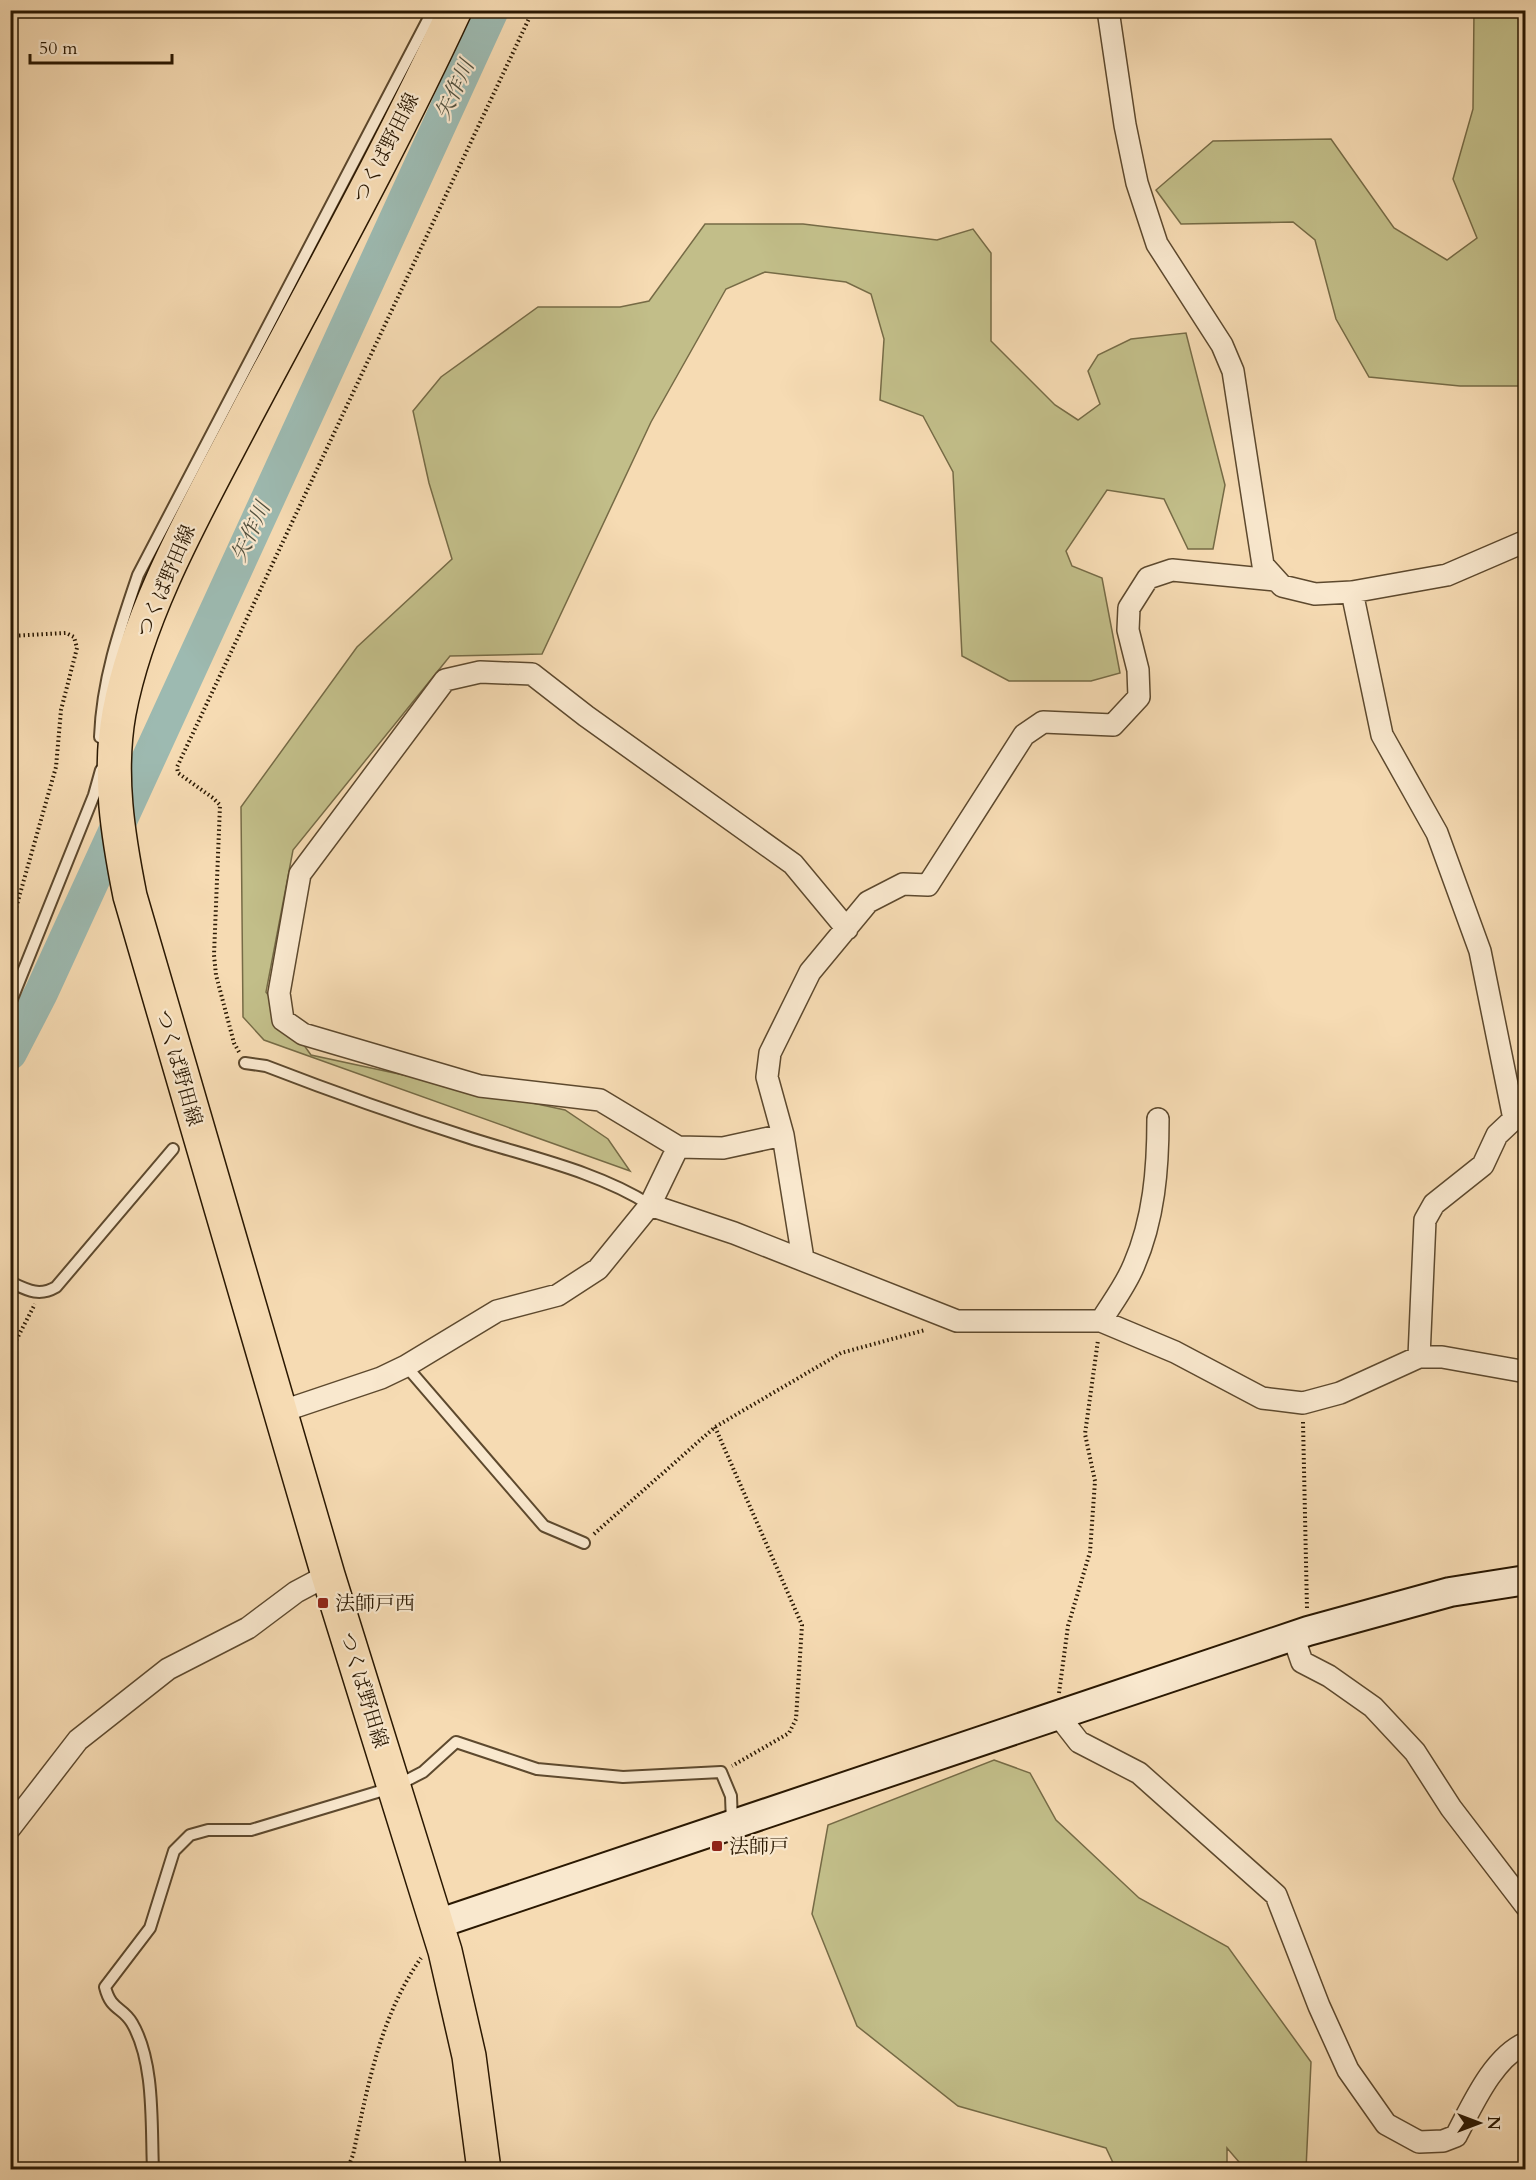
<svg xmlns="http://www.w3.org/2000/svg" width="1536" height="2180" font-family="Cardo,'Noto Serif JP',serif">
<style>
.green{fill:#c2be89;stroke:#766b46;stroke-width:1.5}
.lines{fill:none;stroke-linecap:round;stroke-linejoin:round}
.river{stroke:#9dbab1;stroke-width:34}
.lane-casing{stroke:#5d492e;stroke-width:14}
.street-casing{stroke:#5d492e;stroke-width:24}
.secondary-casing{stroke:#2a1802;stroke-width:32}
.primary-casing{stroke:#2a1802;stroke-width:36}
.path{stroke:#2a1802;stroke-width:4;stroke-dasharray:1.5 3;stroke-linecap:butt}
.lane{stroke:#f9e8ce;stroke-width:10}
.street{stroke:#f9e8ce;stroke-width:21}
.secondary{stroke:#f9e8ce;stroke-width:28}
.primary{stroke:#f6dbb3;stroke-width:33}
.poi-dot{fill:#8f2418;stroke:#f9e8ce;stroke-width:2}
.labels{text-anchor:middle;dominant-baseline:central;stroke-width:4.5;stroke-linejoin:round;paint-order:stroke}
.street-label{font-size:20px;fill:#2a1802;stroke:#f9e8ce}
.poi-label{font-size:20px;fill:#2a1802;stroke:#f9e8ce;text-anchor:start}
.water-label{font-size:21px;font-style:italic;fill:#52513f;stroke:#f9e8ce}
</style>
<rect width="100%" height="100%" fill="#f6dbb3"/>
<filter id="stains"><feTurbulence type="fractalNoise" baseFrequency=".00333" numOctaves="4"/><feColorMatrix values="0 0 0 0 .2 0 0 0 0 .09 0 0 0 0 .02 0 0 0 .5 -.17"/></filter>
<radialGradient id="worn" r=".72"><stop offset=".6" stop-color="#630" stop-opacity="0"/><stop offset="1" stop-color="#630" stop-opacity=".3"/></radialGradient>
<path class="green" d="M1474,11H1525L1524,386H1460L1369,377L1336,319L1315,240L1293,222L1181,224L1156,190L1213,141L1331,139L1394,228L1447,260L1477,238L1453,179L1473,109Z
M705,224H803L937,240L973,229L991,253V341L1055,405L1078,420L1100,404L1088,371L1098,355L1131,339L1186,333L1225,485L1213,549H1188L1164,499L1107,490L1066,551L1072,566L1102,578L1120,673L1091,681H1009L962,656L953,472L923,416L880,400L884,339L871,294L846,282L765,272L726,289L651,422L542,654L450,656L293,850L266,992L311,1055L565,1110L608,1139L630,1171L264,1040L243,1017L241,807L357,647L452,559L429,483L413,411L441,377L538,307H620L649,301Z
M994,1760L1030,1773L1056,1820L1139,1898L1228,1947L1311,2062L1306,2169H1245L1227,2148V2169H1116L1106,2148L958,2106L857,2026L812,1914L828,1825Z"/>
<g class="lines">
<path class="river" d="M10,1053L41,993L492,10"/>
<g class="lane-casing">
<path id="lane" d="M100,737C102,680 120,628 138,575L433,10
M10,1004L94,795L101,770
M245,1063L266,1066C333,1092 401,1116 470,1138C529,1157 597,1171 650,1205
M10,1282C27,1290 39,1297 56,1287L173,1149
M406,1366L544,1526L584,1543
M153,2170C151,2125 155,2062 132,2023C122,2006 111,2011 105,1987L150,1928L174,1851L190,1835L208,1830H251L394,1787L423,1772L456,1742L537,1769L623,1777L721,1772L731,1796L732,1823"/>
</g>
<g class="street-casing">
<path id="street" d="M1108,10L1125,125L1137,183L1157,244L1222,345L1233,371L1263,565L1282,586L1315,594L1352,592L1447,575L1526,541
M1352,592L1382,735L1437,833L1480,951L1514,1119L1497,1135L1483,1165L1434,1204L1425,1220L1419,1357
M678,1147L600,1100L480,1086L303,1034L283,1020L279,993L300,874L445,680L480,672L532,674L586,716L793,864L847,929
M650,1205L734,1233L957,1321H1101L1175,1352L1262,1398L1303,1403L1340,1393L1419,1357H1442L1526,1372
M803,1259L783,1135L767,1077L770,1053L810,972L868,902L903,884L928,885L1024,735L1043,722L1113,725L1139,697L1138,670L1128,630L1129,608L1148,578L1172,570L1274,580
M1101,1321C1112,1303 1126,1285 1134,1265C1154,1219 1158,1169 1158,1119
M280,1412L381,1378L406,1366L497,1311L558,1295L598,1269L650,1205L678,1147L723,1148L783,1135
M1293,1636L1302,1662L1329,1676L1373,1707L1415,1752L1451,1808L1526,1906
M1058,1715L1079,1742L1139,1773L1276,1895L1319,2006L1348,2070L1386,2124L1419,2142L1443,2141L1456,2136C1472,2106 1493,2057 1526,2043
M10,1828L78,1740L168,1669L248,1628L296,1592L328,1575"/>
</g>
<g class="secondary-casing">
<path id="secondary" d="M437,1924L1308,1631L1450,1592L1526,1580"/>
</g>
<g class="primary-casing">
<path id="primary" d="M455,10C391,148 317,281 246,415C198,507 138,611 119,713C108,774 118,836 130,896L328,1575L445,1951L469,2056L484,2170"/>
</g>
<path class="path" d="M10,636L66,633L74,637L77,648L61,710L56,767L10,929
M239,1052L234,1043L216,975L214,955L220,805L213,798L178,773L177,767L533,10
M10,1352L35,1304
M1303,1422L1307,1609
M715,1427L802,1625L796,1719L789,1733L732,1766
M594,1534L715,1427L841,1353L925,1330
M1059,1693L1068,1626L1090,1552L1095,1481L1085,1434L1098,1340
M347,2170L353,2155C368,2085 380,2017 421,1958"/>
<use href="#lane" class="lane"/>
<use href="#street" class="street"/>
<use href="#secondary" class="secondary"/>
<use href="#primary" class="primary"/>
</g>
<g class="poi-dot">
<rect x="317" y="1597" width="12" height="12" rx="3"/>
<rect x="711" y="1840" width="12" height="12" rx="3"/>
</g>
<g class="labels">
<g class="street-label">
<text transform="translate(386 148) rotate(-63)">つくば野田線</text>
<text transform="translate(166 581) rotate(-67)">つくば野田線</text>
<text transform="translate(179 1068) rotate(74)">つくば野田線</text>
<text transform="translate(364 1690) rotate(73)">つくば野田線</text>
</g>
<g class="poi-label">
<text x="335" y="1603">法師戸西</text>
<text x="729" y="1846">法師戸</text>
</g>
<g class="water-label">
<text transform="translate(455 90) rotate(-65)">矢作川</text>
<text transform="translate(251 532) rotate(-65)">矢作川</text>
</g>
</g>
<rect width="1536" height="2180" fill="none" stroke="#f6dbb3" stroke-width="36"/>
<rect x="12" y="12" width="1512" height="2156" fill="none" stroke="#2a1802" stroke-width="3"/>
<rect x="18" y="18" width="1500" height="2144" fill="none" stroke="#2a1802" stroke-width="1.5"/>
<g transform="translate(1479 2123) rotate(90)" stroke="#f9e8ce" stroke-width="4.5" paint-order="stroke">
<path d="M0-4.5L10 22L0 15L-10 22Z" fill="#2a1802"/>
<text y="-9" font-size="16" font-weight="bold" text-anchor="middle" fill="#2a1802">N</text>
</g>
<path d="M30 54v9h142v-9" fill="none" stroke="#2a1802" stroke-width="3"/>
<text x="39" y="54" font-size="18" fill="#2a1802" stroke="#f9e8ce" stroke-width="4.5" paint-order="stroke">50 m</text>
<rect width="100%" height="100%" filter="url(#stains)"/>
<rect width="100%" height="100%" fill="url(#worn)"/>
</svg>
